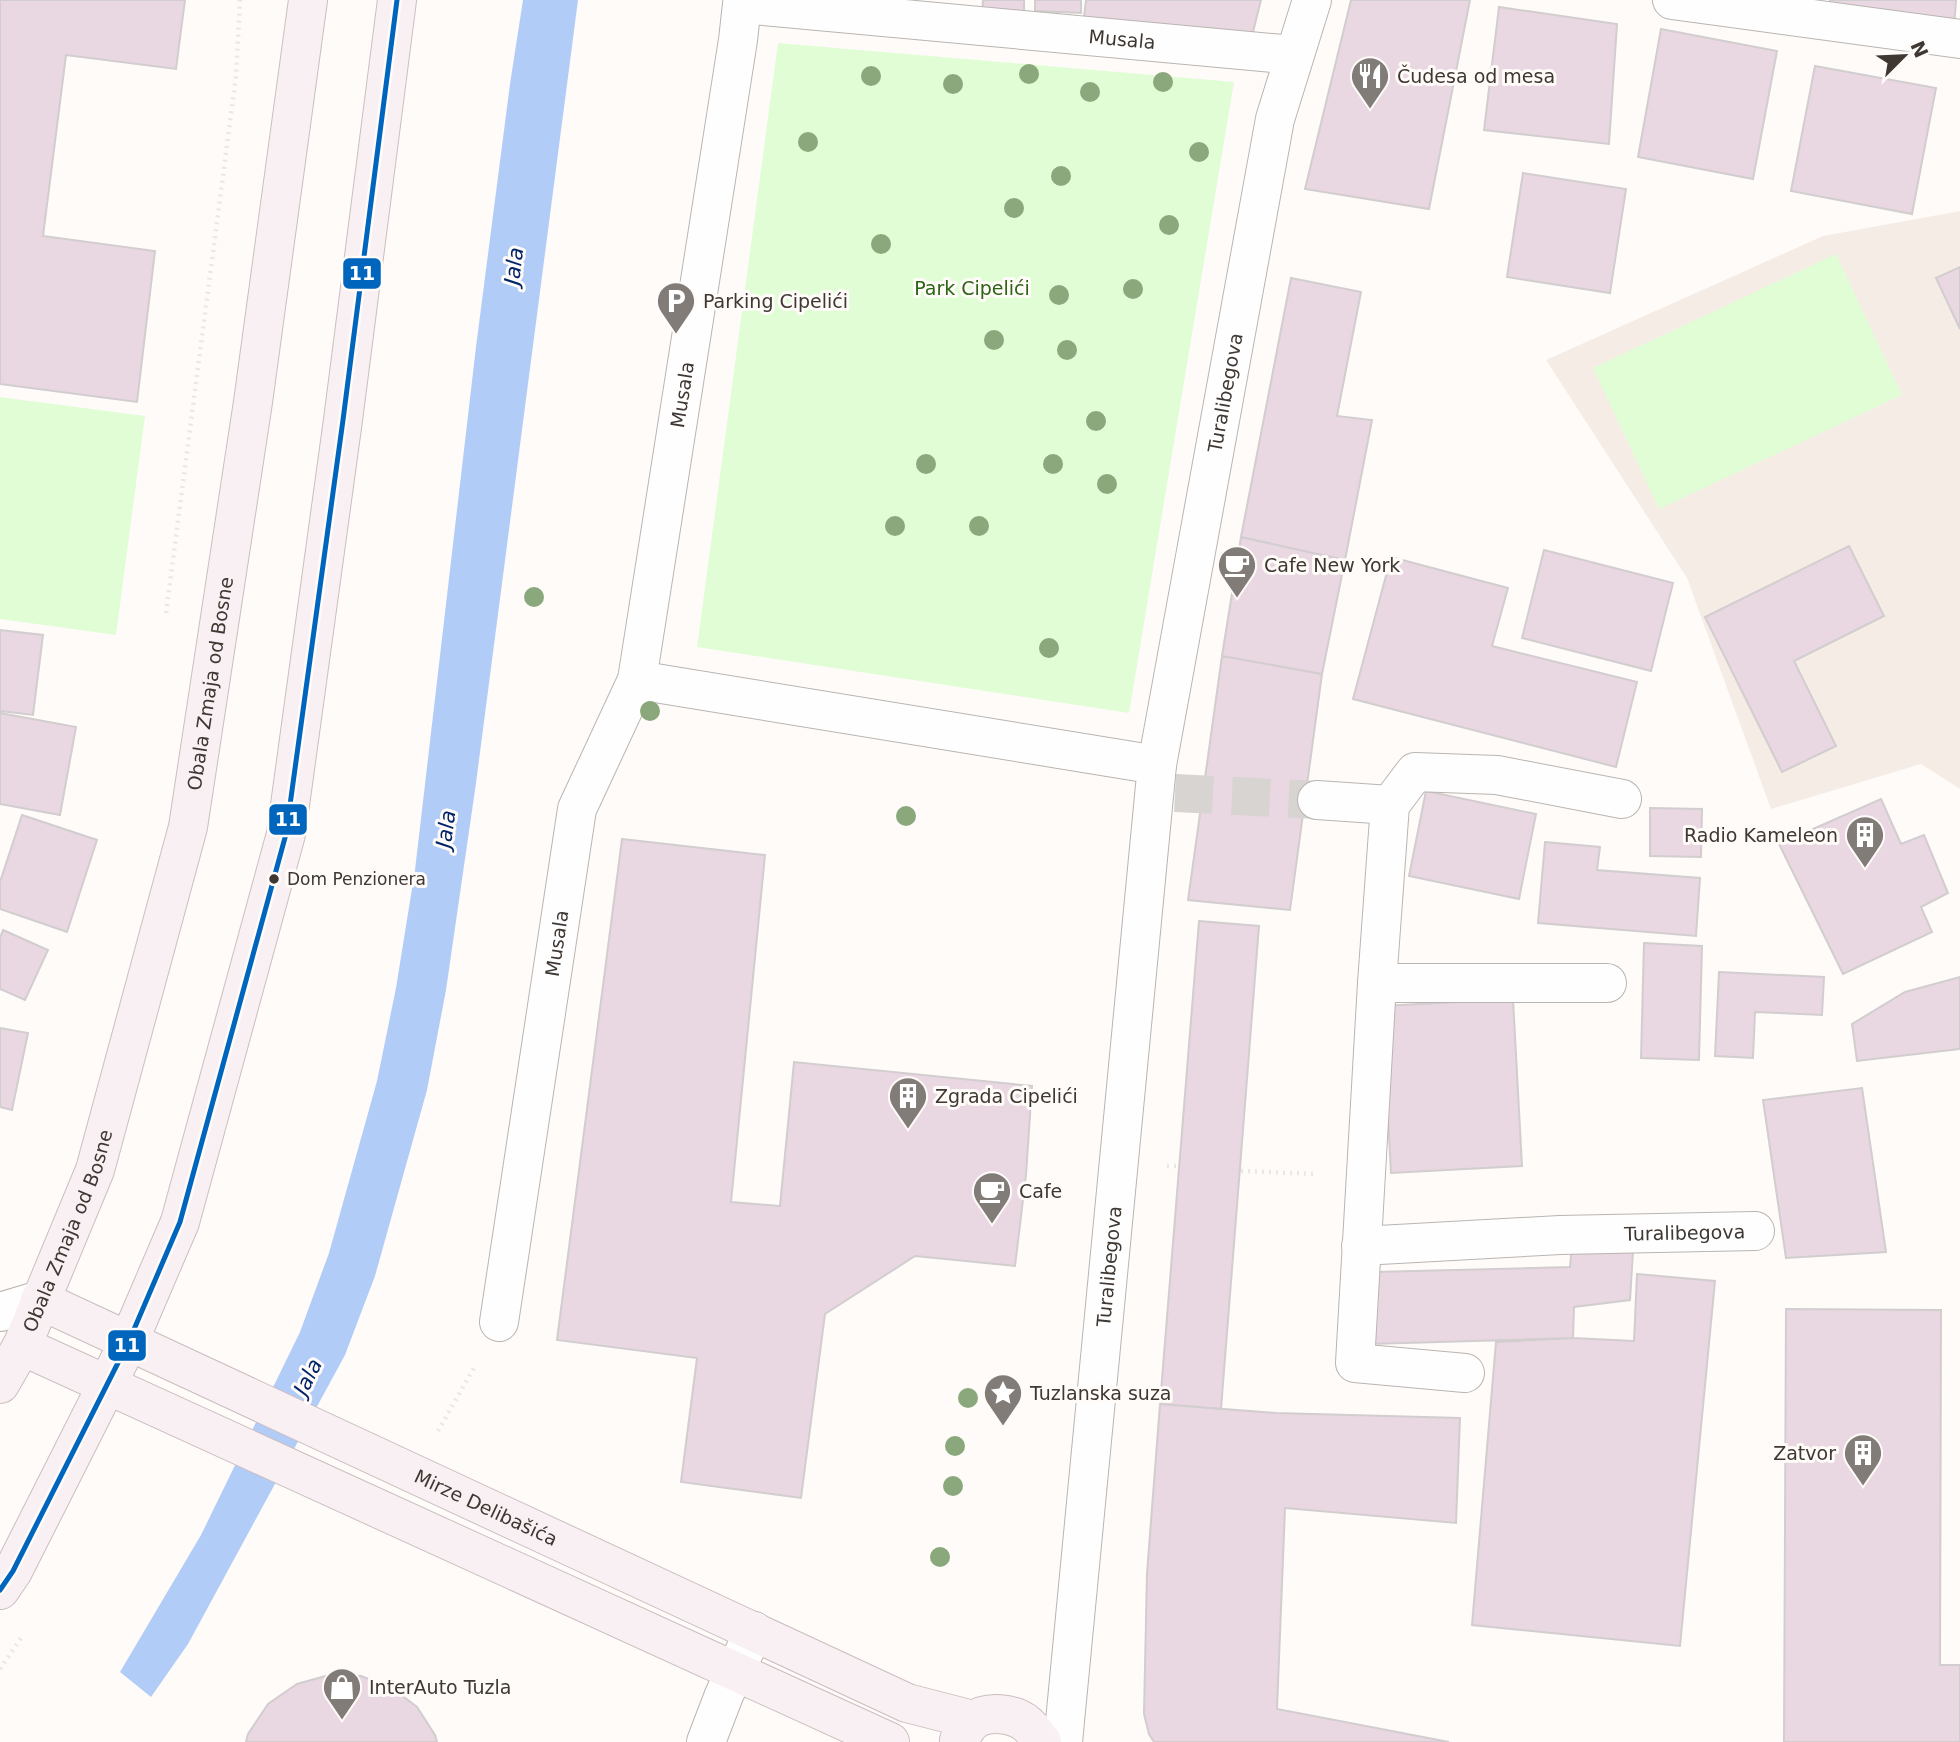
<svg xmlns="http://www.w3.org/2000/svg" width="1960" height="1742" font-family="'DejaVu Sans',sans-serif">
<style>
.built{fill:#f6ece6}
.green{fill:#e1fdd6}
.water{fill:#b2ccf8}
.building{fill:#e9d7e2;stroke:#d2cdce;stroke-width:2}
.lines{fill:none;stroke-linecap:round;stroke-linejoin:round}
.minor-tunnel{stroke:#d8d4d1;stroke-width:38;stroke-dasharray:38 19;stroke-linecap:butt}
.minor-casing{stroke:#b9b5b1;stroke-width:40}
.major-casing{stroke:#ccbec0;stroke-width:40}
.path{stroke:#e9e7e7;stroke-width:4.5;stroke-dasharray:2 5;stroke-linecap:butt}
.minor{stroke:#fffefe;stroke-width:38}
.major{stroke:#f8f0f2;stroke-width:38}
.bus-1-casing{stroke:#fffbf8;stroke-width:10}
.bus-1{stroke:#0065bd;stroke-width:5}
.tree{fill:#8aa87b}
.bus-dot{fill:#3e3732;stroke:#fffbf8;stroke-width:2.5}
.labels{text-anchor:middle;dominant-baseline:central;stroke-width:6;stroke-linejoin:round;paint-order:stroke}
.bus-label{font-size:17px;fill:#3e3732;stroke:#fffbf8;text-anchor:start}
.street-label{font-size:19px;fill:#3e3732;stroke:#fffbf8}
.poi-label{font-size:19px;fill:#3e3732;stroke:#fffbf8;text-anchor:start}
.park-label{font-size:19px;fill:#2c6414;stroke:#fffbf8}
.water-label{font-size:21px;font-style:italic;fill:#002468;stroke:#fffbf8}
.line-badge{stroke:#fffbf8;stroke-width:2.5}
.badge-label{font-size:19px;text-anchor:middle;font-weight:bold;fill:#fff}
</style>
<rect width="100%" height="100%" fill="#fefbf9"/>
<path class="built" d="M1960,211V789L1921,764L1771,809L1687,578L1546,360L1823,236Z"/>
<path class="green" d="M778,43L1234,82L1129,713L697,647Z
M1836,254L1902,395L1659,509L1593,368Z
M0,397L145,416L116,635L0,619Z"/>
<path class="water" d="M523,0H578L476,783L446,990L427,1090L375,1276L345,1355L188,1644L151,1697L120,1672L201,1535L300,1332L329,1253L377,1081L396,988L415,870L476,347L510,84Z"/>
<path class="building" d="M0,0H185L176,69L66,55L43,236L155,251L137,402L0,384Z
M983,0H1024V18L982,17Z
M1035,0H1081V13L1035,11Z
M1086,0H1261L1251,40L1084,17Z
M1351,0H1470L1429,209L1305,189Z
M1830,0H1956L1954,28L1828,14Z
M1499,7L1617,24L1609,144L1484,130Z
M1661,29L1777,51L1753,179L1638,157Z
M1815,66L1936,88L1912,214L1791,191Z
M1523,173L1626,189L1610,293L1507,277Z
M1960,267V329L1936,278Z
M1291,278L1361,292L1337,416L1372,420L1345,560L1241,537Z
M1241,537L1345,560L1322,674L1222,656Z
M1849,546L1884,616L1794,661L1836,746L1782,772L1705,617Z
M1544,550L1673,583L1651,671L1522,638Z
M1391,557L1508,588L1492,646L1637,682L1616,767L1353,699Z
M0,630L43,635L33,715L0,711Z
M1222,656L1322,674L1290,910L1188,900Z
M0,713L76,727L60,815L0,804Z
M1426,791L1536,814L1519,899L1409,876Z
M1881,799L1901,844L1924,835L1948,893L1921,907L1932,932L1843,974L1779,844Z
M1650,808L1702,809L1701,857L1650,856Z
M22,815L97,840L67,932L0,909V882Z
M622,839L765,855L731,1202L780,1206L794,1062L1032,1086L1026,1175L1015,1266L915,1256L825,1314L801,1498L681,1482L697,1358L557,1340Z
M1545,842L1600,847L1597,870L1700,878L1696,936L1538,923Z
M1199,921L1259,926L1221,1409L1160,1404Z
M3,930L48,950L25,1000L0,989V938Z
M1644,943L1702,946L1699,1060L1641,1058Z
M1719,972L1824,977L1822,1015L1755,1012L1753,1058L1715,1056Z
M1960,977V1049L1857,1061L1852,1024L1905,992Z
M1513,999L1522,1166L1391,1173L1382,1006Z
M0,1028L28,1033L12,1110L0,1107Z
M1862,1088L1886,1252L1786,1258L1763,1100Z
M1572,1243L1633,1251L1630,1300L1574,1307L1573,1338L1370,1344L1375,1272L1570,1267Z
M1637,1274L1715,1281L1680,1646L1472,1625L1496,1342L1573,1338L1634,1341Z
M1786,1309L1941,1310L1940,1665H1960V1742H1784Z
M1160,1404L1276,1413L1460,1418L1456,1523L1285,1508L1277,1709L1449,1742H1154L1149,1734L1144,1714L1147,1573Z
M329,1675L361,1676L392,1688L417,1707L435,1735L437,1742H246L248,1734L268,1704L297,1684Z"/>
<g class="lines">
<path class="minor-tunnel" d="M1175,793L1317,800"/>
<g class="minor-casing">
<g id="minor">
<path d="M1672,0L1960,39"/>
<path d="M637,680L1157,765"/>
<path d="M1317,800L1390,805L1377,983L1355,1363L1465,1373"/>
<path d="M1390,805L1415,772L1497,775L1622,799"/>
<path d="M1377,983H1607"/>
<path id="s1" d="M1361,1246L1560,1235L1755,1231"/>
<path d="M0,1312L40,1300"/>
<path id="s2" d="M499,1322L577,809L637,680L738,40L742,4L1294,55"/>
<path d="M706,1742L724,1695L754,1631"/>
<path id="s3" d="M1063,1742L1157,765L1275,119L1312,0"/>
</g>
</g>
<g class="major-casing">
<g id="major">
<path id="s4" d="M40,1300L907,1703L973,1720"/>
<path d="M22,1346L890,1742"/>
<path id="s5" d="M0,1384L22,1346L95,1170L188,827L253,402L308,0"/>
<path d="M0,1590L13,1571L129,1341L180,1222L286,834L343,420L397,0"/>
<path d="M959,1740C963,1734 967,1726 973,1721C987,1710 1014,1713 1027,1724C1033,1729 1037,1736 1042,1742"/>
</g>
</g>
<path class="path" d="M166,613L236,76L240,0
M1167,1166H1179
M1241,1171L1317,1174
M438,1431L475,1366
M0,1669L23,1635"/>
<use href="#minor" class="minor"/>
<use href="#major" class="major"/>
<g class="bus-1-casing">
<path id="bus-1" d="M0,1590L13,1571L129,1341L180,1222L286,834L343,420L397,0"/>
</g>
<use href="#bus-1" class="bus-1"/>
</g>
<g class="tree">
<circle cx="1029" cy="74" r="10"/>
<circle cx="871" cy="76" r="10"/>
<circle cx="1163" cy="82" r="10"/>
<circle cx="953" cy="84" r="10"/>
<circle cx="1090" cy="92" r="10"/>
<circle cx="808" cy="142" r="10"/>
<circle cx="1199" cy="152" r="10"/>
<circle cx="1061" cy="176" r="10"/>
<circle cx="1014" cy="208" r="10"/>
<circle cx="1169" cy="225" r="10"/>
<circle cx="881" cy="244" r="10"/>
<circle cx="1133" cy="289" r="10"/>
<circle cx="1059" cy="295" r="10"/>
<circle cx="994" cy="340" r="10"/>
<circle cx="1067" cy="350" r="10"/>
<circle cx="1096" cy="421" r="10"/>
<circle cx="926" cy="464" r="10"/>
<circle cx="1053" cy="464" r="10"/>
<circle cx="1107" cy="484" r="10"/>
<circle cx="895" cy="526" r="10"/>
<circle cx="979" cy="526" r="10"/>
<circle cx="534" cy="597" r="10"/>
<circle cx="1049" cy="648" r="10"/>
<circle cx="650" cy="711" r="10"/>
<circle cx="906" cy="816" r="10"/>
<circle cx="968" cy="1398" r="10"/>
<circle cx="955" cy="1446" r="10"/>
<circle cx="953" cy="1486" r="10"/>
<circle cx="940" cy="1557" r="10"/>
</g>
<defs>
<g id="restaurant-pin" transform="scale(2.0125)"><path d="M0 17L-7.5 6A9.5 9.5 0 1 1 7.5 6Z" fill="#817c78" stroke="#fffbf8"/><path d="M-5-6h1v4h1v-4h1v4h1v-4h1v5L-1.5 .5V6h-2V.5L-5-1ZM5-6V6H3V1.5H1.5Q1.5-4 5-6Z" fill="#fff"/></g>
<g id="parking-pin" transform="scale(2.0125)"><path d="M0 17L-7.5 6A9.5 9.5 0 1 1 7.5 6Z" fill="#817c78" stroke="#fffbf8"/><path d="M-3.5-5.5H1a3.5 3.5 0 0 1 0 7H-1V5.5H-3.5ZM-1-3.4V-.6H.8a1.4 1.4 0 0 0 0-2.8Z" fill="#fff"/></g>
<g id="cafe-pin" transform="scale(2.0125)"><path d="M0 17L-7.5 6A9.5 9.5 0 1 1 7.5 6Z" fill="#817c78" stroke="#fffbf8"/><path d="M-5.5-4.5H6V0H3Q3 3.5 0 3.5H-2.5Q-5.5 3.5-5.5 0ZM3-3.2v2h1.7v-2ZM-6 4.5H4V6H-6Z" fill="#fff"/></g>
<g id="building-pin" transform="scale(2.0125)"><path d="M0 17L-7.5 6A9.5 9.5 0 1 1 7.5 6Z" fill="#817c78" stroke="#fffbf8"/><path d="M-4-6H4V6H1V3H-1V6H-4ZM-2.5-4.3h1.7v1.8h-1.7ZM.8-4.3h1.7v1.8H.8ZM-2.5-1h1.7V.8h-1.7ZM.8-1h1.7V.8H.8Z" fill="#fff"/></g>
<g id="sight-pin" transform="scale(2.0125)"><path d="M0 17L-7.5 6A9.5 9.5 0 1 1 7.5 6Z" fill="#817c78" stroke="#fffbf8"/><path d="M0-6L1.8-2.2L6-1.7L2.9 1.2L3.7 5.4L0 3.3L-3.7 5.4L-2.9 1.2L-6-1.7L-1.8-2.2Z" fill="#fff"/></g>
<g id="shop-pin" transform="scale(2.0125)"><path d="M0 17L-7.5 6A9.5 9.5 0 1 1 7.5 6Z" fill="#817c78" stroke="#fffbf8"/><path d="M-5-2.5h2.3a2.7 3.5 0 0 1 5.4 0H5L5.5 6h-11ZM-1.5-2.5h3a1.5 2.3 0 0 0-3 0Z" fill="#fff"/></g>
</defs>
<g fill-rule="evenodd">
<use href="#restaurant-pin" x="1370" y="76"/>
<use href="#parking-pin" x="676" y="301"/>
<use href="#cafe-pin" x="1237" y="565"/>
<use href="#building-pin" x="1865" y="835"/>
<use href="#building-pin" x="908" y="1096"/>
<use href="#cafe-pin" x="992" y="1191"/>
<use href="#sight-pin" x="1003" y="1393"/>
<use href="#building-pin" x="1863" y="1453"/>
<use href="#shop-pin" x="342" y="1687"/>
</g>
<circle class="bus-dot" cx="274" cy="879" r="6"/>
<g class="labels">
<g class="bus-label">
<text x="287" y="879">Dom Penzionera</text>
</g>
<g class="street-label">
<text stroke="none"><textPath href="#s2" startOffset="1727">Musala</textPath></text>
<text stroke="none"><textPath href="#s3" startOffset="1360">Turalibegova</textPath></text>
<text stroke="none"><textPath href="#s2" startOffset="950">Musala</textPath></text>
<text stroke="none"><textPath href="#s5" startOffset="735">Obala Zmaja od Bosne</textPath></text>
<text stroke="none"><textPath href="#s2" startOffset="383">Musala</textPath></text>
<text stroke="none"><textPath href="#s5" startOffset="168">Obala Zmaja od Bosne</textPath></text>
<text stroke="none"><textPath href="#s1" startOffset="324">Turalibegova</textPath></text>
<text stroke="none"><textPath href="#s3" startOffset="478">Turalibegova</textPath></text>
<text stroke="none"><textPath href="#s4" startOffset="492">Mirze Delibašića</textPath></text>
</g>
<g class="poi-label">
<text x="1397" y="76">Čudesa od mesa</text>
<text x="703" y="301">Parking Cipelići</text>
<text x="1264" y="565">Cafe New York</text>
<text x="1838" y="835" text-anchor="end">Radio Kameleon</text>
<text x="935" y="1096">Zgrada Cipelići</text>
<text x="1019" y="1191">Cafe</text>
<text x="1030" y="1393">Tuzlanska suza</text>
<text x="1836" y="1453" text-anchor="end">Zatvor</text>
<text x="369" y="1687">InterAuto Tuzla</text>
</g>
<g class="park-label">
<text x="972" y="288">Park Cipelići</text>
</g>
<g class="water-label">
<text transform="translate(514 266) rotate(-83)">Jala</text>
<text transform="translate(446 829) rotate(-82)">Jala</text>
<text transform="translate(308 1377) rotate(-64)">Jala</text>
</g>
</g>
<g class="line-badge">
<rect x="342" y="257" width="40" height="33" rx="7" fill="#0065bd"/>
<rect x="268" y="803" width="40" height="33" rx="7" fill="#0065bd"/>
<rect x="107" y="1329" width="40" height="33" rx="7" fill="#0065bd"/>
</g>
<g class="badge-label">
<text x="362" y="280">11</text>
<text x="288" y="826">11</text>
<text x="127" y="1352">11</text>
</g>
<g transform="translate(1904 56) rotate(66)" stroke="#fffbf8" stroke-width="5" paint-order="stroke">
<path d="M0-5L12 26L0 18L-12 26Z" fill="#3e3732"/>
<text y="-10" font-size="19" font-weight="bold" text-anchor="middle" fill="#3e3732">N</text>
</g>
</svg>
